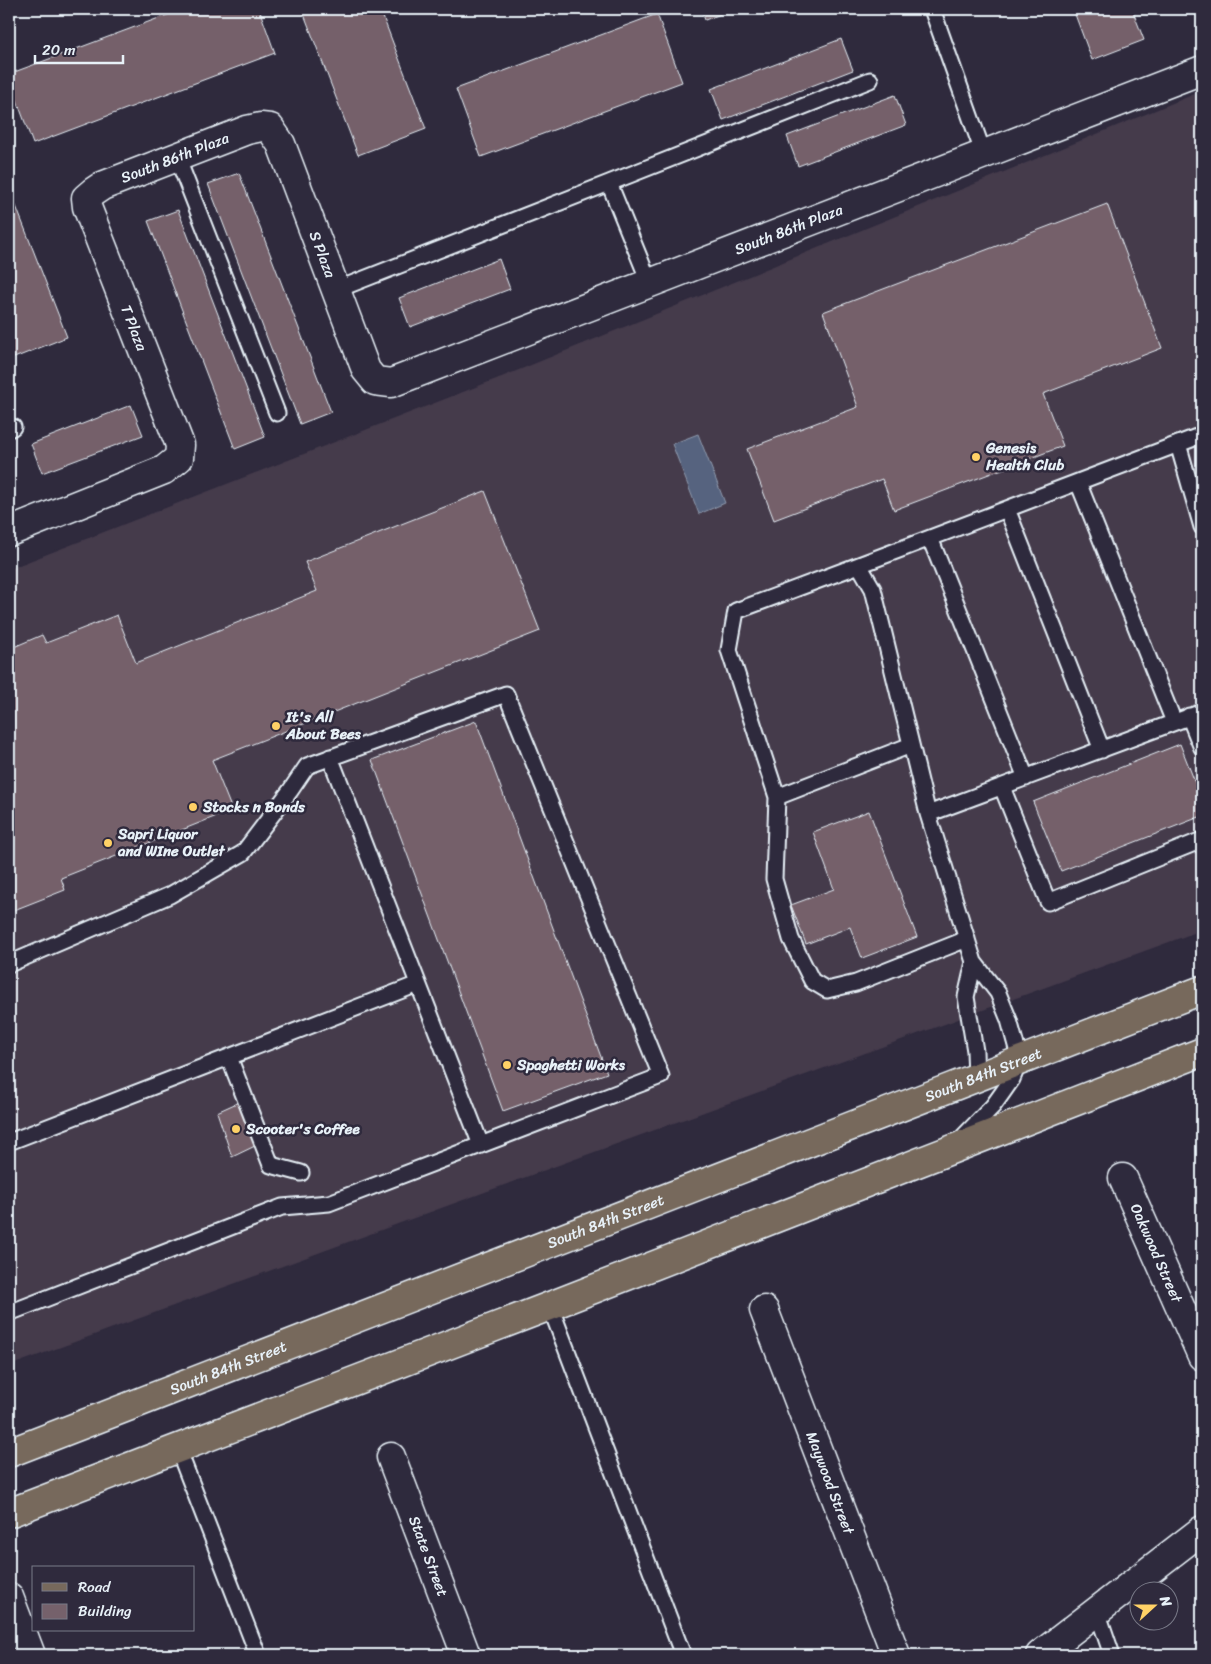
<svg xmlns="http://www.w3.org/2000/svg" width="1211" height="1664" font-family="Sriracha,sans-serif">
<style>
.built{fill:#443a4b}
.water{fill:#56637f;stroke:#909caf}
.building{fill:#75616b;stroke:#e8f1f8}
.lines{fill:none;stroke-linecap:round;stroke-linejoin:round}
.service-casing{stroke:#e8f1f8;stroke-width:19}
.minor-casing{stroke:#e8f1f8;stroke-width:31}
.primary-casing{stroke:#e8f1f8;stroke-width:31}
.service{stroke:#2f2a3d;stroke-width:15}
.minor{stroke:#2f2a3d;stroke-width:28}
.primary{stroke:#77695c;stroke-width:28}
.poi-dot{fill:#ffd166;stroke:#2f2a3d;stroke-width:2}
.labels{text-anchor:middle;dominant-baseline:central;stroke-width:5;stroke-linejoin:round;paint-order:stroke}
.street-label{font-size:15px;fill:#e8f1f8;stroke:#2f2a3d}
.poi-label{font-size:15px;font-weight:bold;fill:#e8f1f8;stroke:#2f2a3d;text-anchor:start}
</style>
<rect width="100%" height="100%" fill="#2f2a3d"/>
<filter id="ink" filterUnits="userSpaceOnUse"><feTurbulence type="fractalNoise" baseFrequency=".02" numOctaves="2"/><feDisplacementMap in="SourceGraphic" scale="10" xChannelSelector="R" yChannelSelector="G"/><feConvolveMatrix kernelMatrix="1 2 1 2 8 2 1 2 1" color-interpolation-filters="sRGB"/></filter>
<g filter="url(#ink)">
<path class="built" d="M1202,91V930L9,1366V569L504,376Z"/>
<path class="water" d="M698,434L725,503L699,514L672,444Z"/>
<path class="building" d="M183,9H259L275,53L33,144L9,79V74Z
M302,9H380L426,129L358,155Z
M701,9H734L705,20Z
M1073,9H1132L1144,40L1092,60Z
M657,14L682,82L481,157L456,89Z
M841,39L853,70L723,120L711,89Z
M895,95L906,125L798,166L787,136Z
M239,173L331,412L300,424L208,184Z
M9,188L67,337L9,360Z
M1107,204L1162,348L1043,394L1063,446L894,510L882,479L774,520L747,449L858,407L823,312Z
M178,210L265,437L235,449L148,221Z
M499,259L510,289L410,327L399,298Z
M131,405L143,435L42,473L31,444Z
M485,491L540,631L212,760L232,810L61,878L65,890L9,912V649L42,635L46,643L117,615L136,663L317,591L305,562Z
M476,721L607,1073L503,1111L372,760Z
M1180,744L1202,800V816L1061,871L1033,802Z
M869,811L917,937L862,958L850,927L806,944L791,905L834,889L813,832Z
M239,1102L255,1146L232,1157L217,1112Z"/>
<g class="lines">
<g class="service-casing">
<path id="service" d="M932,9L984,155
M177,157L277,413
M609,183L870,80
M336,290L609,183L650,284
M9,429L13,427
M1178,444L1202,527
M1078,482L1174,722
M1007,509L1102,750
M930,538L1026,778
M859,565L1202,435
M1189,716L1202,748
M911,745L777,797L729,650L736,611L859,565L873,589L928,814L974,962
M330,757L481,1145
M1002,787L1048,902L1202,840
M777,797L774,879L791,939L812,981L827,990L856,983L967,939
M928,814L1202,712
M9,964L170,895L243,853L290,791L307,766L506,694L661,1076L329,1203L282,1207L9,1313
M229,1057L271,1165L301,1173
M9,1142L418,984
M958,1142L993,1106L1003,1092L1012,1079L1020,1060L1009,1020L998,993L974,962L966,997L975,1051L976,1079
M550,1306L683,1655
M178,1449L258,1655
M1097,1611L1112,1655"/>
</g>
<g class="minor-casing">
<g id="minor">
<path id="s1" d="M9,532L164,470L179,458L180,445L87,207L86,198L93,192L102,186L247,130L261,127L270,128L281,144L366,370L375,381L391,383L1202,70"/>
<path id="s2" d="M1123,1178L1202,1356"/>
<path id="s3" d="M764,1310L896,1655"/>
<path id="s4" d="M391,1457L466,1655"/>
<path d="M9,1597L31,1655"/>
<path d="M1040,1655L1202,1530"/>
</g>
</g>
<g class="primary-casing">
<g id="primary">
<path id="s5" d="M9,1453L1202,990"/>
<path d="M9,1513L550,1306L1202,1052"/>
</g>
</g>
<use href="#service" class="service"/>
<use href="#minor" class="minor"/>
<use href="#primary" class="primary"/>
</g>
</g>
<g class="poi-dot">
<circle cx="976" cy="457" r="5"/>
<circle cx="276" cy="726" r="5"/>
<circle cx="193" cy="807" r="5"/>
<circle cx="108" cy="843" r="5"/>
<circle cx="507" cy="1065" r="5"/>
<circle cx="236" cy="1129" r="5"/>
</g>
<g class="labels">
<g class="street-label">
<text stroke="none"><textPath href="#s1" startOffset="562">South 86th Plaza</textPath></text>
<text stroke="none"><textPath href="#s1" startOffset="1380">South 86th Plaza</textPath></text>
<text stroke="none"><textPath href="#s1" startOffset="800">S Plaza</textPath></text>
<text transform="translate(134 328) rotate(69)">T Plaza</text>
<text stroke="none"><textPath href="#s5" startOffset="1045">South 84th Street</textPath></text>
<text stroke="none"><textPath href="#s5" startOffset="640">South 84th Street</textPath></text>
<text stroke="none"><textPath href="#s2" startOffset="82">Oakwood Street</textPath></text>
<text stroke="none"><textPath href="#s5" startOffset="235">South 84th Street</textPath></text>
<text stroke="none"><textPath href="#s3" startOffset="185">Maywood Street</textPath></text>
<text stroke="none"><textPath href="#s4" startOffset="106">State Street</textPath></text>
</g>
<g class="poi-label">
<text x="986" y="448">Genesis<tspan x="986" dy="17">Health Club</tspan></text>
<text x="286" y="717">It's All<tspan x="286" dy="17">About Bees</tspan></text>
<text x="203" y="807">Stocks n Bonds</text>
<text x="118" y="834">Sapri Liquor<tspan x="118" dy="17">and WIne Outlet</tspan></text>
<text x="517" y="1065">Spaghetti Works</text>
<text x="246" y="1129">Scooter's Coffee</text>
</g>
</g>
<rect width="1211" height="1664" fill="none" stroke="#2f2a3d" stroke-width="30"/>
<rect x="15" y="15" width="1181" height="1634" fill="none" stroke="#e8f1f8" stroke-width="2" filter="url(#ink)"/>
<rect x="32" y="1566" width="162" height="65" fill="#2f2a3d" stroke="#797a88"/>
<rect x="42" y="1583" width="25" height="8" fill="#77695c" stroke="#797a88"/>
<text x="78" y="1592" font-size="15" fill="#e8f1f8">Road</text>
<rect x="42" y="1604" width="25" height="15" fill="#75616b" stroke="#797a88"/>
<text x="78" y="1616" font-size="15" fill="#e8f1f8">Building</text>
<g transform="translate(1154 1606) rotate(69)"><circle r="24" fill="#2f2a3d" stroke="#797a88"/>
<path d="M0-4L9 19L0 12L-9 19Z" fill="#ffd166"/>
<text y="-8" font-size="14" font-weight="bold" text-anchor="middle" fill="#e8f1f8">N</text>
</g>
<path d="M35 55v8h88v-8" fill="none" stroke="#e8f1f8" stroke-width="2.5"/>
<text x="42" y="55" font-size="15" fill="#e8f1f8" stroke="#2f2a3d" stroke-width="4" paint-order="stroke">20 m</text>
</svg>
